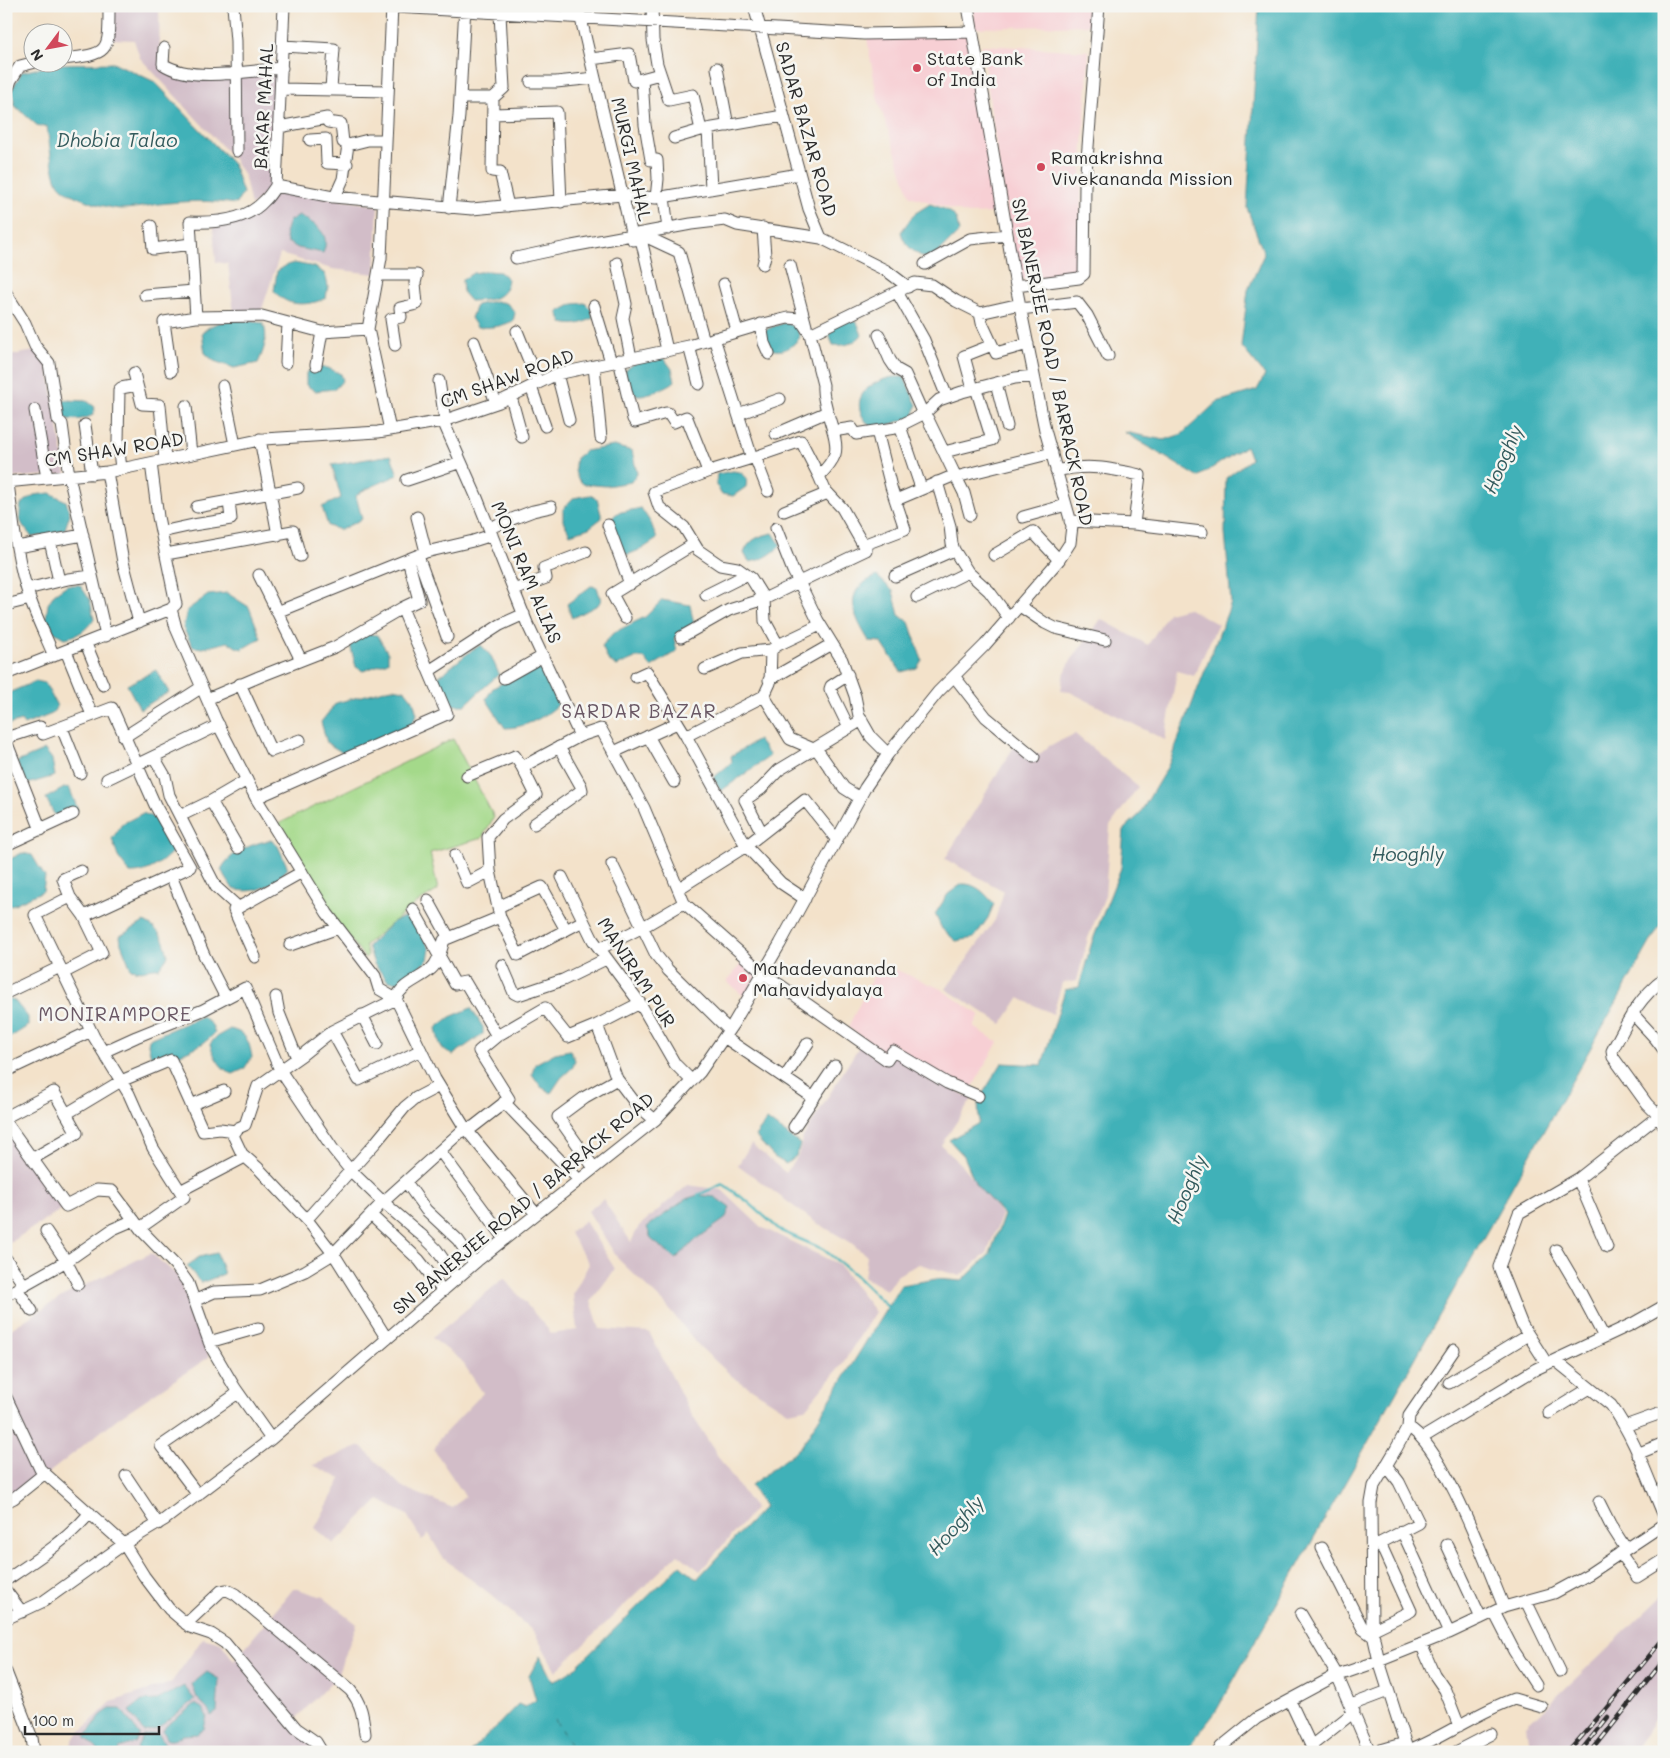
<svg xmlns="http://www.w3.org/2000/svg" width="1670" height="1758" font-family="Mali,sans-serif">
<style>
.built{fill:#f7cfd4}
.industrial{fill:#d2bdc8}
.green{fill:#a4d98a;stroke:#68825a}
.water{fill:#41b1b8;stroke:#366e72}
.lines{fill:none;stroke-linecap:round;stroke-linejoin:round}
.stream{stroke:#41b1b8;stroke-width:2.5}
.ferry{stroke:#335a5c;stroke-width:1;stroke-dasharray:6 5;stroke-linecap:butt}
.minor-casing{stroke:#494643;stroke-width:13}
.minor{stroke:#fff;stroke-width:11}
.rail-casing{stroke:#2b2b2b;stroke-width:4.5}
.rail{stroke:#f6f6f2;stroke-width:2.5;stroke-dasharray:8;stroke-linecap:butt}
.poi-dot{fill:#d1495b;stroke:#f6f6f2;stroke-width:2}
.labels{text-anchor:middle;dominant-baseline:central;stroke-width:5;stroke-linejoin:round;paint-order:stroke}
.poi-label{font-size:18px;fill:#2b2b2b;stroke:#f6f6f2;text-anchor:start}
.street-label{font-size:18px;fill:#2b2b2b;stroke:#f6f6f2}
.water-label{font-size:19px;font-style:italic;fill:#335a5c;stroke:#f6f6f2}
.neighbourhood-label{font-size:19px;letter-spacing:1px;fill:#6a5865;stroke:#f6f6f2}
</style>
<rect width="100%" height="100%" fill="#f6f6f2"/>
<filter id="ink" filterUnits="userSpaceOnUse"><feTurbulence type="fractalNoise" baseFrequency=".02" numOctaves="2"/><feDisplacementMap in="SourceGraphic" scale="10" xChannelSelector="R" yChannelSelector="G"/><feConvolveMatrix kernelMatrix="1 2 1 2 8 2 1 2 1" color-interpolation-filters="sRGB"/></filter>
<filter id="wash" filterUnits="userSpaceOnUse"><feTurbulence type="fractalNoise" baseFrequency=".0096" numOctaves="4" result="noise"/><feDisplacementMap in="SourceGraphic" scale="20" xChannelSelector="R" yChannelSelector="G"/><feGaussianBlur stdDeviation="1.12" result="paint"/><feColorMatrix in="noise" values="0 0 0 0 0 0 0 0 0 0 0 0 0 0 0 0 0 1.4 0 .05"/><feComposite in="paint" operator="in"/></filter>
<g filter="url(#wash)">
<rect width="100%" height="100%" fill="#f3e2ca"/>
<path class="built" d="M972,6H1094L1092,25L975,28Z
M968,34L998,213L968,214L910,196L877,97L867,38Z
M982,45L1089,51L1081,180V270L1078,273L1018,280L997,153Z
M743,961L758,974L745,997L727,982Z
M880,963L939,988L980,1015L974,1027L998,1042L971,1090L886,1055L848,1027Z"/>
<path class="industrial" d="M114,6H159L160,63L174,73L279,71L273,187L251,206L245,178L234,159L140,58L134,40L112,39Z
M277,189L378,206L375,274L332,269L280,254L261,312L234,313L228,264L216,262L213,227L236,223Z
M35,351L48,366L66,474L6,478V356Z
M1187,608L1218,624L1194,676L1177,671L1165,740L1070,692L1061,691L1063,677L1070,662L1101,619L1148,645L1168,613Z
M1075,734L1138,787L1110,826L1105,896L1088,938L1077,981L1062,983L1053,1014L1019,998L1002,1024L946,989L995,920L1004,891L945,859L1015,745L1039,755L1049,746Z
M860,1045L894,1055L972,1099L941,1145L967,1171L1002,1215L987,1253L960,1276L919,1264L898,1275L886,1290L864,1277L867,1256L850,1242L815,1222L738,1165L751,1144L786,1173L798,1155L803,1137Z
M6,1129L62,1209L6,1245Z
M688,1185L722,1190L761,1227L838,1264L875,1312L841,1366L805,1409L788,1412L733,1377L700,1347L665,1304L618,1259L588,1211L603,1199L631,1242L639,1226Z
M585,1221L615,1269L591,1301L600,1329L649,1332L690,1412L719,1458L755,1509L700,1571L678,1554L556,1671L534,1632L490,1594L443,1558L429,1534L422,1540L407,1515L379,1500L334,1544L315,1528L341,1479L313,1465L361,1446L402,1487L453,1508L465,1496L434,1450L439,1439L483,1393L461,1360L432,1338L504,1278L552,1334L577,1330L573,1294L589,1264L569,1232Z
M151,1253L177,1275L190,1302L209,1357L118,1418L12,1502L6,1503V1332L63,1296Z
M294,1588L323,1597L357,1624L337,1676L290,1725L319,1752H68L74,1738L111,1702L171,1683L203,1638L221,1643L234,1661Z
M1664,1594V1707L1633,1752H1525L1529,1747L1526,1726Z"/>
<path class="green" d="M453,739L494,817L482,838L430,853L438,890L414,905L365,945L368,955L365,958L329,913L276,825Z"/>
<path class="water" d="M1259,6H1664V918L1215,1713L1184,1752H470L497,1726L518,1704L525,1707L536,1700L529,1676L540,1656L553,1682L573,1670L680,1565L697,1579L764,1507L751,1485L801,1447L901,1285L936,1279L962,1281L990,1254L1004,1215L976,1185L964,1156L949,1140L979,1123L978,1101L1002,1063L1042,1065L1065,990L1079,987L1092,942L1121,868L1124,829L1139,815L1168,766L1231,603L1225,532L1226,478L1251,459L1246,446L1198,477L1124,432L1164,440L1182,434L1217,402L1257,390L1265,375L1241,346L1248,290L1264,254L1247,208Z
M115,63L155,82L233,164L243,193L236,204C210,200 185,201 159,204C147,206 133,209 121,209C106,208 66,197 58,183C52,171 49,141 47,126L39,127L15,106L12,89L22,72L59,64Z
M930,204C949,211 956,210 959,232L935,256L925,258C913,252 904,245 901,232L914,214Z
M299,215C314,224 332,232 323,253L298,248L287,242L285,233L289,221Z
M294,263L315,267L325,274L328,286L326,298C314,304 295,307 283,299C279,297 277,294 274,291L277,271L287,265Z
M487,271L500,272L508,279C505,301 489,300 470,301L463,293L462,280L473,273Z
M489,302C502,302 507,300 515,313L513,321C500,327 490,328 477,327L471,318L476,305Z
M585,303L591,309L593,318C582,324 574,326 562,323L558,312L573,304Z
M241,320L263,323C269,337 264,350 258,363L234,368L214,361L205,353L202,333C214,321 225,321 241,320Z
M846,321L857,322L862,335C853,344 846,346 833,345L829,335L835,326Z
M787,322L797,329L800,337C792,348 783,353 770,349L764,331L772,327Z
M664,358L672,369L675,381C669,387 646,396 638,395C629,393 625,379 625,371C636,359 649,359 664,358Z
M314,367L328,368L341,374L343,380L335,389L315,391L306,385V373Z
M893,377H904L917,405L913,417L873,430C869,425 863,419 861,413C853,392 876,380 893,377Z
M66,400L87,401L95,407L93,415C83,420 74,421 64,418L59,410L60,403Z
M614,446L632,451L637,473L631,482L606,486L583,484C574,476 574,470 576,458L585,451Z
M391,455L398,475L362,491L356,496L362,519L340,530L328,526L322,507L341,498L332,465Z
M733,471L740,472L747,478L746,487L733,496L721,494L716,483L717,474Z
M50,493L66,501L70,514L65,529L49,535L32,537C21,524 18,522 21,504L34,495Z
M590,495L597,499L602,518L589,528L570,534L563,521V509L573,498Z
M641,508L651,523L657,539L642,549L627,555L615,538L610,520L617,513Z
M773,533L781,545C771,555 763,560 749,562L744,553C749,539 759,536 773,533Z
M877,576L893,591L899,615L909,622L922,660L917,668L901,672L881,642L869,641C853,615 841,590 877,576Z
M67,585H80L90,600L94,619C86,630 79,636 64,638L54,632L46,618L48,604L54,594Z
M591,586L597,587L601,600L598,605L572,618L567,604Z
M227,593L249,607L261,638L242,649L236,647L228,642L203,648L193,647L183,628L187,610L208,595Z
M662,600L690,605L694,625L674,638L677,651L651,667L644,658H635L617,666L608,660L602,646L613,633L645,617Z
M366,634L377,635L388,653V662L363,671L356,667L350,645L353,641Z
M481,645L491,656L499,674L465,705H452L439,686L438,677L472,650Z
M538,664L551,687L558,705C544,718 524,728 505,728L486,699L493,688Z
M156,670L169,692L140,709L127,685Z
M36,681L45,683L57,706L52,714L24,725L21,721L7,725L6,694Z
M392,688L405,690L413,700L417,714L412,724L375,742L343,753L327,743L321,722L336,703Z
M758,740L770,756L721,791L713,778L732,762L731,756Z
M45,750L52,759L55,776L24,785L17,762Z
M69,787L78,810L57,820L46,798L64,788Z
M143,813L163,822L176,848C164,861 149,874 130,873L118,857L112,839L122,824Z
M271,840L278,846L288,868C275,886 255,895 233,889L221,870C228,853 253,843 271,840Z
M22,853L32,855L45,877L43,891L10,906L6,902V861Z
M962,884C976,883 986,894 994,904L988,918L974,938L956,941L942,929L935,914L948,894Z
M402,918H412L430,949L428,960L400,982L388,981L374,964L368,946L393,922Z
M144,922C161,930 164,939 168,956L159,968C145,967 147,974 131,969L121,944L120,936Z
M8,998L14,1000L28,1017V1026L6,1040V999Z
M471,1008L483,1027V1034L453,1055C439,1050 439,1041 436,1028L450,1017Z
M202,1016L212,1025L215,1033C202,1048 179,1054 161,1061L151,1056L148,1044L149,1039Z
M230,1029C247,1033 249,1041 252,1057L244,1069L233,1074C221,1070 214,1057 210,1044L216,1037Z
M570,1050L575,1060L573,1067L561,1078L551,1093L541,1087L532,1074L535,1064L555,1053Z
M767,1120L800,1144L796,1156L786,1164L774,1157L755,1136Z
M698,1195L715,1197L730,1208L725,1219L698,1238L676,1259L651,1239L647,1227L686,1199Z
M217,1253L224,1274L201,1283L187,1266L199,1257Z
M207,1672L219,1679L217,1712L211,1716L208,1709L197,1698L192,1684Z
M184,1686L195,1700L157,1729L144,1732L129,1711L142,1701L157,1700Z
M195,1704L202,1708L207,1716L204,1729L197,1734L183,1735L173,1740H168L163,1731L166,1726Z
M110,1709H121L140,1735L135,1743L119,1748L120,1752H100L85,1737L101,1715Z
M158,1733L166,1746L159,1752H139L137,1748L143,1736Z"/>
<g class="lines">
<path class="stream" d="M698,1195L723,1184L748,1202L781,1231L823,1249L854,1274L888,1307"/>
<path class="ferry" d="M555,1720L575,1752"/>
</g>
</g>
<g filter="url(#ink)">
<g class="lines">
<g class="minor-casing">
<path id="minor" d="M233,6L236,41L237,151
M284,6L276,186C272,191 269,197 264,201C246,221 215,223 190,222L196,317L262,316L322,332L368,329
M378,6L864,34L973,32
M578,6L633,240L649,238L679,252L704,341
M652,6L653,40L657,64L669,100L693,95L701,130
M754,6L809,209L821,238
M283,46L334,49L331,88
M164,48L163,64C191,83 249,71 282,68
M62,59C110,54 109,53 109,6
M591,59L629,54L634,81L660,74
M717,68L728,126
M642,79L645,125L651,160H657L658,179L656,198
M531,82H556L595,78
M281,89L388,91
M6,94L11,80L20,66L36,62
M460,98H493L492,171L500,172L508,206
M493,98L504,88L500,14
M493,114L557,112L561,202
M279,127L327,118L328,122L341,124L343,142L348,145L343,179L335,197
M708,129L711,189
M674,138L701,130L783,116
M310,140L326,139L327,163L347,164
M348,145L368,140H386
M276,186L333,197L472,209L622,195L656,198L799,174
M664,197L668,229
M449,208L459,116L465,6
M151,226L153,249L191,244
M641,239L667,350
M516,258L572,246L691,224L725,220L737,225L821,238L887,271L908,287
M617,263L626,304L623,318L631,358
M763,264L765,256L763,228
M925,264L970,239L1007,235
M790,265L806,326
M378,275H417L415,283L417,304L400,308L401,317L391,319L395,345
M724,284L737,331
M1016,286L1079,278L1084,274L1085,185L1099,6
M897,292L924,340L947,397
M6,293L25,323L35,346L49,363L58,420L62,424L69,476L106,636
M145,295L194,291
M594,306L611,362
M1021,309L1077,302L1087,315L1108,356
M980,313L982,323L996,353L1028,344
M761,324L764,343L769,354
M517,331L538,383
M810,334L823,385C821,406 840,437 835,454C832,463 825,470 819,476L825,490L842,508L866,550L799,582L818,621L842,660L855,696L859,716L871,737L888,754
M879,335L890,360L896,369L905,374L923,414
M714,338L752,458L713,470L654,492L659,507L684,527L698,550L720,565L737,568L751,578L764,599L765,621L778,645L771,650L770,683L764,696L790,739L818,751L844,788L860,798
M474,342L496,403
M689,346L699,384
M619,360L633,419L635,422L666,413H668L674,422L686,417L687,418L708,471
M286,363L288,323
M316,365L322,332
M594,366L601,438
M171,371L164,322L196,317
M134,373L142,404L160,405L165,460
M557,374L569,420
M439,381L445,420
M996,383L1007,426
M223,386L235,445
M531,387L545,426
M973,389L964,356L992,345
M511,397L522,437
M186,406L191,454
M35,410L47,478
M925,413L939,400L962,392L1015,378L1034,376
M738,414L780,399
M443,421L477,498L527,623L580,736
M85,425L92,474
M900,426L921,488
M390,430L368,329L381,258L392,6
M833,431L852,428L856,434L895,428L925,413L956,477L1052,453
M776,434L827,412
M260,439L278,535
M944,452L992,440L976,388
M755,457L768,491
M752,458L801,441L819,476
M151,463L158,517L176,604L171,609L176,628L216,720L256,798L327,913L375,976L379,989L396,999L435,1079L465,1128L536,1214
M121,469L118,442L119,390L121,388L137,385
M1056,471C1088,464 1108,468 1140,475L1134,524
M107,472L123,562L139,622
M956,477L964,493L970,515
M407,480L461,462
M6,482L107,472L264,439L378,432L443,421L499,402L557,374L689,346L756,326L788,318L800,319L810,334L915,283L932,285L956,301L980,313L1020,304
M937,482L950,526L952,544L954,550L968,572L989,591L1009,618
M8,483C13,522 17,562 30,599C37,619 46,637 54,656
M896,500L955,475
M197,507L298,488
M784,511L828,493
M417,517L426,552
M1023,517L1066,505
M1070,521L1134,524L1202,532
M608,525L630,584
M489,528L533,511L551,507
M161,532L193,525L231,519L229,501
M50,541L59,581
M863,545L905,529L891,487L877,431
M17,547L83,535
M166,554L293,531L300,556
M994,555L1033,532L1059,560
M418,556L447,637
M259,575L301,660
M895,576L954,550
M27,589L68,579L92,576
M514,590L546,578L544,568L586,552
M706,595L746,575
M917,597L968,572
M6,605L30,599
M1020,606L1045,623L1055,628L1105,640
M277,612L426,552L473,541L492,535
M625,618L612,594L694,544
M681,637L729,610L764,599L799,582L793,571L776,528
M86,644L103,685
M778,645L820,625
M66,651L92,715
M705,669L742,653L771,650
M429,671L500,625L524,614
M6,674L171,609
M848,675L831,686L830,689L849,728
M954,676L986,717L1034,757
M636,677L647,672L686,736L746,846L781,883L805,899
M504,678L543,656
M769,680L832,644
M240,684L271,751L300,740
M207,699L261,676L335,647L402,608L419,600L408,560
M62,728L80,773
M648,736L674,782
M686,736L764,696
M124,737L202,687
M6,738L40,727L43,734L112,708L155,805L190,867L84,916
M6,741L41,830
M614,752L677,723
M154,757L165,776L169,795L216,887L238,907
M467,776L515,756L522,767
M107,779L219,725
M256,798L447,714L402,608
M211,801L238,848
M180,816L211,801L247,780
M534,824L582,790L581,786L559,747
M762,833L745,800L761,789L779,770L862,720
M6,845L73,814
M455,855L467,883L490,871
M612,864L656,955L668,970L729,1030
M81,871L63,879L70,897L35,915L94,1037L129,1094L153,1148L184,1197L140,1228
M171,876L204,955L226,998
M562,877L593,940L640,1003L675,1064L692,1081
M678,889L746,846L805,800L837,840
M428,900L449,938
M498,907L542,887L566,930
M413,909L455,984L465,982L497,1036
M500,917L518,955L583,921
M290,945L338,928
M599,949L643,927L684,903
M255,957L234,910L302,872
M502,965L514,993L518,995L563,980L606,959
M63,973L102,953L84,916L70,897
M6,993L60,967
M276,997L279,1013L297,1058
M396,999C402,983 419,980 431,969C439,962 441,950 444,940L500,917L490,871L488,837L503,819L536,795L522,767L580,736L601,729L644,808L684,903L763,973L887,1060L893,1051L947,1083L978,1096
M640,1003L597,1025L617,1079L636,1104L655,1120
M1632,1013L1655,1038L1664,1050
M362,1015L377,1044
M332,1031L359,1080L421,1050
M724,1037L814,1098
M103,1052L136,1037L203,1010L245,988L280,1070L333,1149L350,1170L383,1202L426,1239L436,1249L457,1279
M6,1071L91,1031
M785,1077L808,1043
M504,1102L579,1180
M191,1105L224,1091
M1664,1109L1657,1114V1117L1664,1125
M66,1114L121,1081L171,1060L203,1131L220,1129L236,1131
M1657,1114L1647,1104L1613,1057L1612,1051C1627,1023 1637,999 1664,979
M6,1117L54,1092L77,1133L32,1159
M6,1122L66,1206L97,1190L112,1191L142,1231L175,1265L188,1283L211,1347L235,1388L271,1439
M794,1127L835,1066
M440,1151L505,1239
M594,1168L558,1117L585,1097L617,1079
M1578,1179L1607,1247
M406,1182L426,1210L458,1240L474,1263
M180,1191L245,1157
M371,1215L419,1260L443,1291
M307,1219L376,1142L405,1107L416,1098L439,1086
M46,1231L66,1261L78,1284
M1556,1250L1576,1284L1604,1337
M6,1259L24,1285
M17,1289L32,1311
M6,1295L70,1259L113,1229L134,1220
M194,1301L214,1292L260,1290L305,1271L333,1254L383,1202L465,1128L473,1127L509,1099L479,1051L497,1036L545,1008L568,1037L597,1025
M387,1339L335,1256L308,1221L258,1168L242,1154L233,1135L238,1128L245,1125L258,1086L302,1055L332,1031L396,999
M209,1342L258,1328
M1555,1360L1611,1405C1635,1438 1648,1479 1664,1516
M1547,1364L1522,1325L1499,1267L1519,1213L1578,1179L1657,1117
M1449,1383L1528,1335
M6,1397L40,1469L124,1544L144,1576L169,1609L190,1627L211,1634L225,1643L296,1728L316,1742L322,1752
M1549,1413L1590,1388
M1625,1426L1664,1412
M1408,1427L1409,1416L1454,1350
M1422,1438L1536,1369L1632,1324L1664,1306
M1637,1454L1664,1443
M126,1476L158,1524
M198,1495L161,1446L238,1393
M6,1502L14,1498L45,1473
M1599,1502L1610,1524L1626,1549
M1402,1531L1449,1633
M1447,1545L1481,1618
M1322,1548L1363,1629L1374,1637
M1620,1553L1637,1577L1664,1560
M6,1580C36,1560 66,1541 90,1513
M6,1591L22,1612
M1526,1601L1560,1671
M1494,1612L1514,1651L1536,1685
M1301,1614L1337,1675L1370,1752
M6,1619L44,1601L124,1544L164,1520L271,1439L477,1261L655,1120L700,1072L733,1024L780,944L865,788L888,754L938,692L985,645L1059,560L1070,543L1072,526L1045,430L1016,286L968,6
M186,1624L221,1591L227,1590L235,1594L350,1690C362,1704 363,1717 365,1734
M1372,1630L1411,1611L1380,1543L1419,1523L1399,1482L1386,1465
M1421,1644L1434,1674L1445,1690L1459,1726
M6,1672L32,1738L34,1752
M1290,1701L1314,1752
M1351,1705L1388,1691
M1311,1746L1354,1712
M1408,1751C1444,1737 1477,1712 1514,1699L1542,1707
M1218,1752L1221,1747L1257,1718L1333,1677L1379,1661L1449,1633L1504,1607L1554,1593L1589,1574L1664,1524
M1374,1752L1405,1743
M1408,1752L1379,1661L1372,1630L1371,1503L1374,1486L1396,1449L1408,1427C1442,1443 1488,1569 1504,1607
M1456,1752L1491,1734"/>
</g>
<use href="#minor" class="minor"/>
<g class="rail-casing">
<path id="rail" d="M1568,1752L1604,1711L1664,1638
M1580,1752L1608,1717
M1591,1752L1664,1660"/>
</g>
<use href="#rail" class="rail"/>
</g>
</g>
<g class="poi-dot">
<circle cx="917" cy="68" r="5"/>
<circle cx="1041" cy="167" r="5"/>
<circle cx="743" cy="978" r="5"/>
</g>
<g class="labels">
<g class="poi-label">
<text x="927" y="58">State Bank<tspan x="927" dy="21">of India</tspan></text>
<text x="1051" y="157">Ramakrishna<tspan x="1051" dy="21">Vivekananda Mission</tspan></text>
<text x="753" y="968">Mahadevananda<tspan x="753" dy="21">Mahavidyalaya</tspan></text>
</g>
<g class="street-label">
<text transform="translate(263 106) rotate(-87)">BAKAR MAHAL</text>
<text transform="translate(807 129) rotate(74)">SADAR BAZAR ROAD</text>
<text transform="translate(632 159) rotate(77)">MURGI MAHAL</text>
<text transform="translate(1053 362) rotate(78)">SN BANERJEE ROAD / BARRACK ROAD</text>
<text transform="translate(507 378) rotate(-20)">CM SHAW ROAD</text>
<text transform="translate(114 449) rotate(-9)">CM SHAW ROAD</text>
<text transform="translate(527 572) rotate(67)">MONI RAM ALIAS</text>
<text transform="translate(637 972) rotate(57)">MANIRAM PUR</text>
<text transform="translate(523 1203) rotate(-40)">SN BANERJEE ROAD / BARRACK ROAD</text>
</g>
<g class="water-label">
<text x="117" y="139">Dhobia Talao</text>
<text transform="translate(1502 459) rotate(-67)">Hooghly</text>
<text x="1408" y="853">Hooghly</text>
<text transform="translate(1186 1189) rotate(-67)">Hooghly</text>
<text transform="translate(955 1525) rotate(-48)">Hooghly</text>
</g>
<g class="neighbourhood-label">
<text x="639" y="710">SARDAR BAZAR</text>
<text x="115" y="1013">MONIRAMPORE</text>
</g>
</g>
<rect width="1670" height="1758" fill="none" stroke="#f6f6f2" stroke-width="25"/>
<g transform="translate(48 48) rotate(238)"><circle r="24" fill="#f6f6f2" stroke="#a5a5a2"/>
<path d="M0-4L9 19L0 12L-9 19Z" fill="#d1495b"/>
<text y="-8" font-size="14" font-weight="bold" text-anchor="middle" fill="#2b2b2b">N</text>
</g>
<path d="M25 1726v8h134v-8" fill="none" stroke="#2b2b2b" stroke-width="2.5"/>
<text x="32" y="1726" font-size="15" fill="#2b2b2b" stroke="#f6f6f2" stroke-width="4" paint-order="stroke">100 m</text>
</svg>
